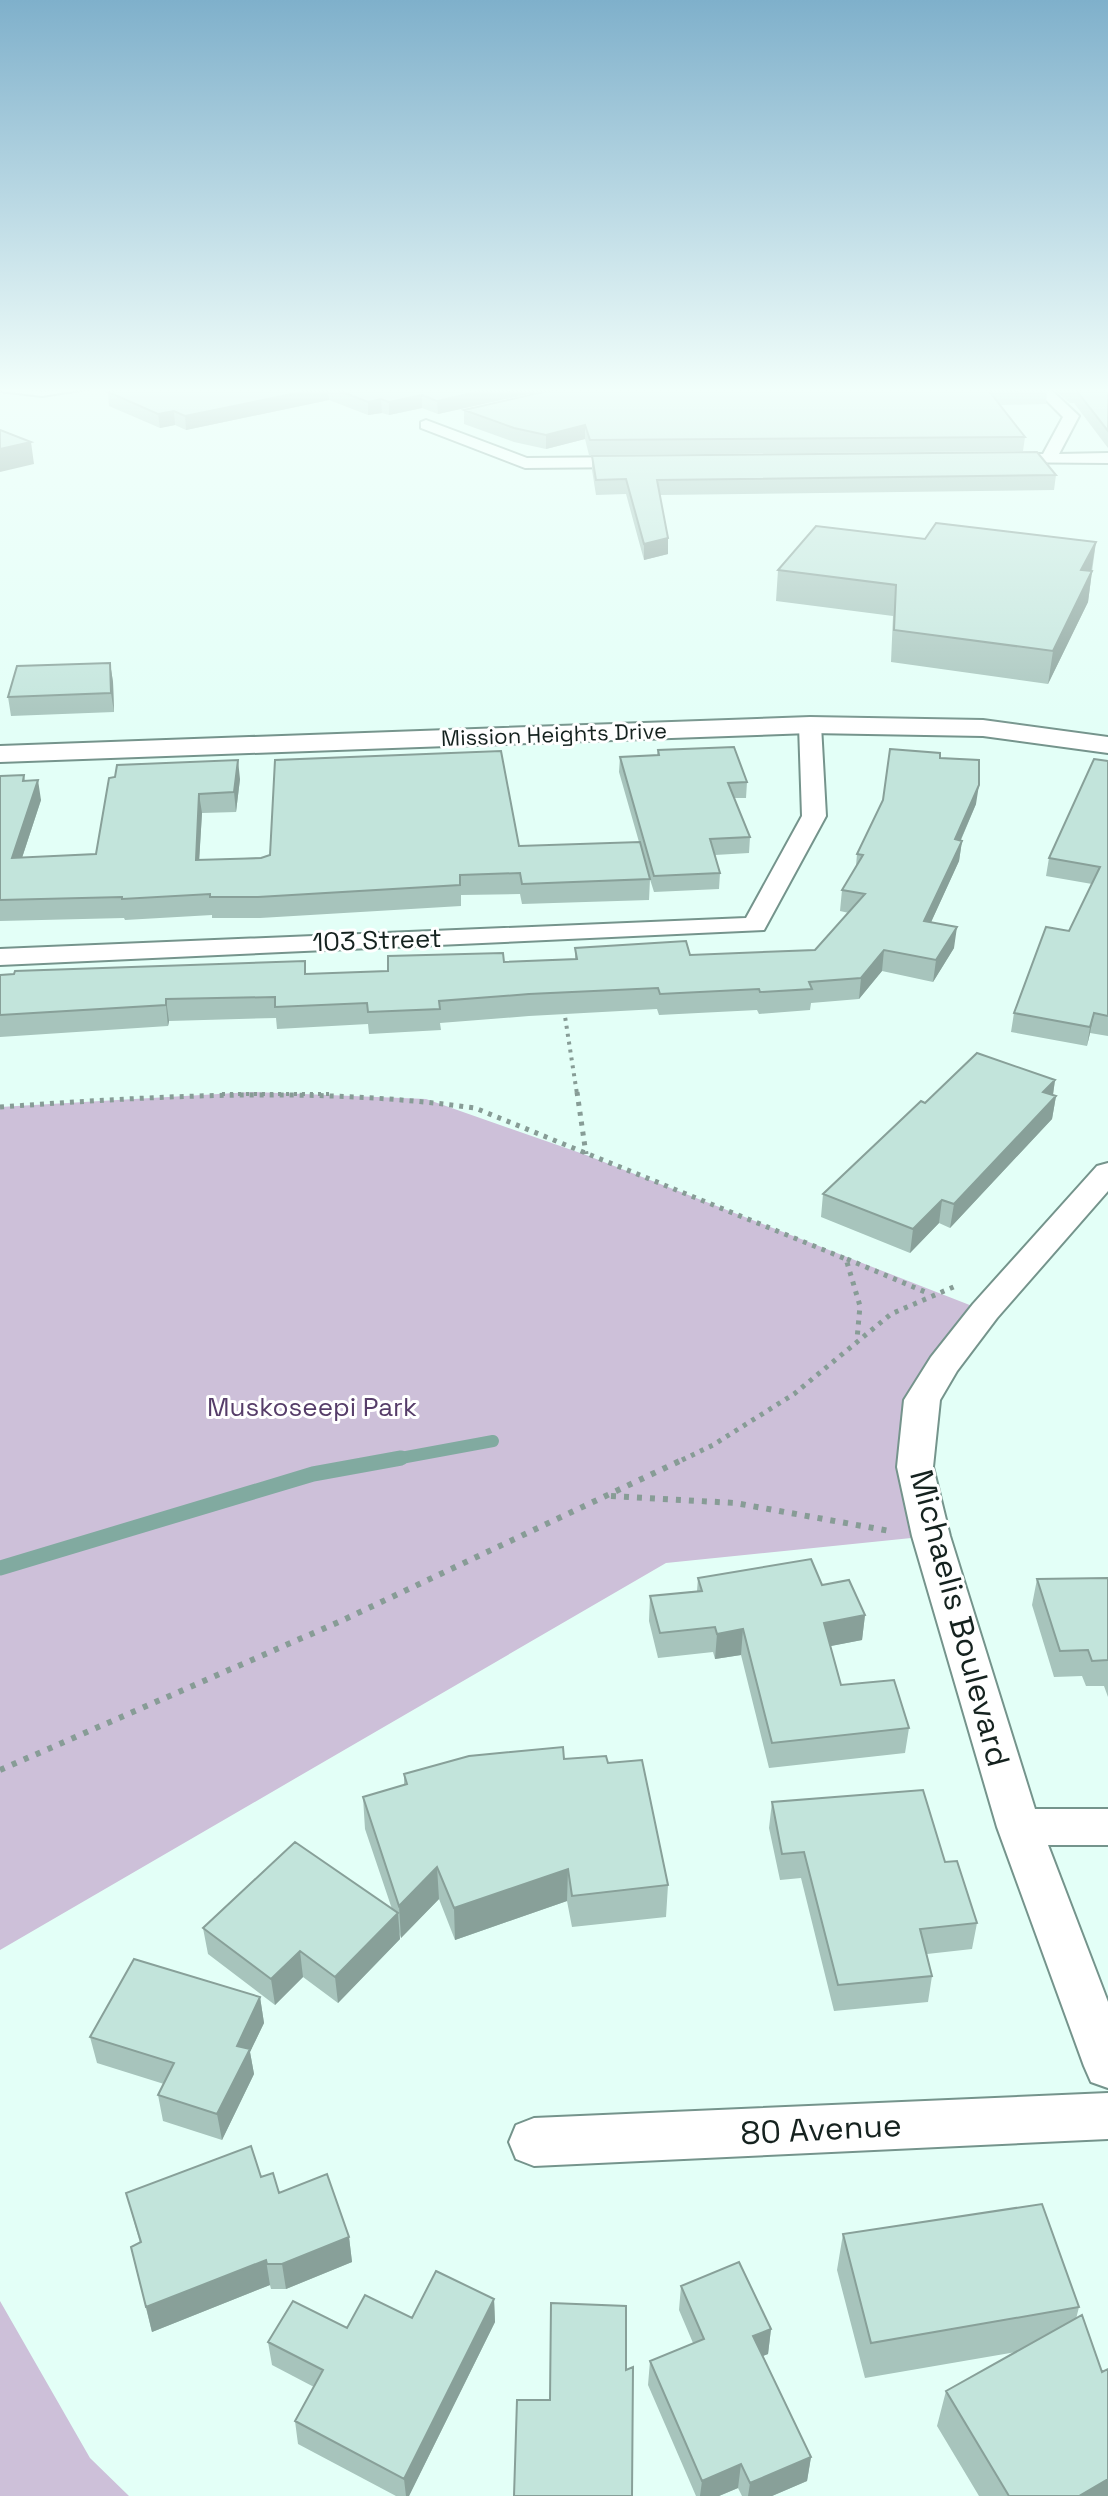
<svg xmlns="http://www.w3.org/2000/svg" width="1108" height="2496" font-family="'Space Grotesk',sans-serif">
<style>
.green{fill:#cdc0d9}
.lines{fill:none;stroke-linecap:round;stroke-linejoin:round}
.stream-far1{stroke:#81aaa0;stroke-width:12}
.stream{stroke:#81aaa0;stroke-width:15}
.service-casing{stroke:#75948c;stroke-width:4}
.minor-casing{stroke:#75948c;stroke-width:4}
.tertiary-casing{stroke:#75948c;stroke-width:4}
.path-far2{stroke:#879c96;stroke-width:4;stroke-dasharray:3 5;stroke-linecap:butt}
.path-far1{stroke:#879c96;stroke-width:5;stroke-dasharray:4 6;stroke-linecap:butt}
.path{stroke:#879c96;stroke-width:6;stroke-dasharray:5 8;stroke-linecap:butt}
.service{fill:#fff;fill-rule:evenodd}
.minor{fill:#fff;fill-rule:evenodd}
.tertiary{fill:#fff;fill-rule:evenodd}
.wall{fill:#a7c4bc}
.shaded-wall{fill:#88a099}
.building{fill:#c2e4db;stroke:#88a099;stroke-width:2}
.labels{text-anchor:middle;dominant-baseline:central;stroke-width:6;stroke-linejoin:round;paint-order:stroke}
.far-street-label{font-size:22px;fill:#15221f;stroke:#fff}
.street-label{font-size:26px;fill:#15221f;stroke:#fff}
.park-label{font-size:26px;fill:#563d69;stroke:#fff}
.near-street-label{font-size:32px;fill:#15221f;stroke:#fff}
</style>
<rect width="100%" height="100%" fill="#e3fff7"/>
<path class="green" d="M252,1092L426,1099L586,1155L985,1311L922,1400L931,1536L666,1563L0,1950V1107Z
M0,2301L90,2458L129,2496H0Z"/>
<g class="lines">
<path class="stream-far1" d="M390,1460L493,1441"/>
<path class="stream" d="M0,1568L313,1474L401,1458"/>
<g class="service-casing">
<path id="service" d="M1,387L42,392L99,387L42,396L0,391Z"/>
</g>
<g class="minor-casing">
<path id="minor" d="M1033,387H1048L1079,416L1059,454L1108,453V463L993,462L991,459L999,454H1043L1063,417Z
M426,420L527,458L633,457L641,462L633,467L525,468L421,428V422Z
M810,719L821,725L826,816L764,930L0,965V949L746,918L802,816L799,725Z
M1108,1163V1191L997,1318L957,1371L940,1400L933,1467L950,1536L1035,1809H1108V1845H1048L1108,2002V2088L1091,2082L1084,2066L997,1827L912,1536L897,1467L904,1400L931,1357L973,1304L1097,1166Z
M1108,2093V2139L534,2166L516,2159L509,2142L516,2125L534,2118Z"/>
</g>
<g class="tertiary-casing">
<path id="tertiary" d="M810,717L983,720L1108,737V753L983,736L810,733L0,762V746Z"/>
</g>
<path class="path-far2" d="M564,1010L577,1094
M222,1094H330"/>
<path class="path-far1" d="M577,1092L586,1154
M0,1107C159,1096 316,1086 475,1108L846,1259L860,1306L857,1339
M847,1259L930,1294
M682,1460L713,1445L794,1394L891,1314L958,1285"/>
<path class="path" d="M611,1496L735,1503L890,1531
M0,1770L341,1621L686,1458"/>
<use href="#service" class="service"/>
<use href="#minor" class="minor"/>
<use href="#tertiary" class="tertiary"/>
</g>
<path class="wall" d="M134,387H560L438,414L422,408L389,415L382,413L368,415L329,400L186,430L175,425L160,428L109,406L108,392Z
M565,387L1047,390L1046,404L1000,405L1025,437L1023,451L589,455L585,439L546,449L514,442L464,424V410Z
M1051,387H1108V448L1074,403H1070Z
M592,456L1056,475L1054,490L660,495L668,554L644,560L626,494L596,495L592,470Z
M925,539L1096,542L1088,602L1048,684L891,662L893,616L776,601L778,570Z
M110,663L113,682L114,712L11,716L8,697Z
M658,750L747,782L746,798H734L750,837L749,853L715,855L720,873L719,889L654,892L648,873L650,879L649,900L522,904L520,894L461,895V906L260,918H212V915L125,920L124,918L0,921V776L24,775L25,781L41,800L22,858L96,854L109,778L240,779L236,812L202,813L199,860L519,846L639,842L619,772L620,757L657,755Z
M940,758L976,804L961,840L962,841L959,861L931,922L954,948L933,982L882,971L859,999L811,1003L810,1010L759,1014L757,1010L659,1015L657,1009L529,1016L440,1023L441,1030L369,1034L368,1024L277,1029L276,1018L169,1021L168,1026L0,1037V975L305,961L306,974L388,971L504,962L575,959V948L690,955L815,950L849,913L840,911L842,890L856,866L857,854Z
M1108,761V1036L1090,1033L1087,1046L1011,1032L1014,1013L1069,931L1092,884L1046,876L1049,858Z
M1055,1080L1053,1095L1056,1096L1052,1119L950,1228L939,1223L910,1253L821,1217L823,1194L925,1103Z
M698,1578L822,1585L865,1615L862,1640L830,1646L841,1685L909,1728L905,1753L769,1768L741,1655L715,1659L713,1652L658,1658L649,1621L650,1596L697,1591Z
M1108,1578V1697L1104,1686H1086L1082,1676L1054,1677L1032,1605L1037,1579Z
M564,1759L608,1763L668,1885L666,1917L572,1927L567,1901L455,1940L439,1899L401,1938L399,1932L400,1939L338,2003L303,1977L275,2005L208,1954L203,1928L392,1909L365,1829L363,1797L404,1785V1774Z
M772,1802L945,1862L977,1923L972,1949L927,1954L932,1976L928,2002L834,2011L801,1878L780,1880L769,1828Z
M260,1997L264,2023L250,2052L254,2074L222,2140L163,2121L158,2095L164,2084L97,2063L90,2037Z
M261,2177L279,2193L349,2237L352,2262L286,2289H271L270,2285L152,2332L137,2272L140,2243L126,2193Z
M843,2234L1079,2307L1076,2319L1108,2496H979L937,2426L946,2391L1016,2352L865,2378L837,2270Z
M681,2286L771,2329L768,2354L763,2356L811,2457L807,2481L772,2496H742L738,2488L719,2496H696L648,2385L650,2361L693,2343L679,2310Z
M494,2299L495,2322L409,2496H396L298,2444L295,2421L314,2387L272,2365L268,2342L412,2318Z"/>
<path class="shaded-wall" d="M328,387L329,400L186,430L185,416Z
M499,387H560L438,414L437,401Z
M422,395V408L389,415V402Z
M381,399L382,413L368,415V402Z
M174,411L175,425L160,428L158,414Z
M585,425V439L546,449V435Z
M31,442L34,464L0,472V449Z
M668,538V554L644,560V544Z
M1096,542L1091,572L1081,570Z
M1092,571L1088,602L1048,684L1053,651Z
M110,663L113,682L114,712L111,693Z
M238,760L240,779L236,812L234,792Z
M38,780L41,800L15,879L12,858Z
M979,785L976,804L952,860L955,839Z
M199,794L202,813L198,880L196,860Z
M962,841L959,861L922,942L924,921Z
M957,927L954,948L933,982L936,960Z
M884,950L882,971L859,999L861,978Z
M166,999L169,1021L168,1026L166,1005Z
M1094,1013L1090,1033L1087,1046L1090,1027Z
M1055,1080L1052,1101L1056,1096L1052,1119L950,1228L954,1204L1043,1092Z
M942,1200L939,1223L910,1253L913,1229Z
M865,1615L862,1640L821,1648L824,1623Z
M743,1629L741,1655L715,1659L717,1634Z
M437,1867L439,1899L401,1938L399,1906Z
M568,1869L567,1901L455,1940L454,1908Z
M398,1913L400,1939L338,2003L335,1977Z
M300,1951L303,1977L275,2005L271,1979Z
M260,1997L264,2023L250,2052L254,2074L222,2140L217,2114L237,2046Z
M349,2237L352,2262L286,2289L282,2264Z
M266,2260L270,2285L152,2332L146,2307Z
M494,2299L495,2322L409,2496H406L404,2479Z
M771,2329L768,2354L750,2361L753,2336Z
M811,2457L807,2481L772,2496H748L750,2483Z
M741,2464L738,2488L719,2496H700L702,2481Z
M1108,2479V2496H1079Z"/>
<path class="building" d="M134,387H326L185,416L174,411L158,414L108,392Z
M329,387H499L437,401L422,395L389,402L381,399L368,402Z
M565,387H1044L1047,390L989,391L1025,437L590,440L585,425L546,435L514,428L464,410Z
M1068,387H1108V431L1076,390H1072Z
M0,430L31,442L0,449Z
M1037,452L1056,475L657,480L668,538L644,544L626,479L596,480L592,456Z
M936,523L1096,542L1081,570L1092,571L1053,651L894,630L896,585L778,570L816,526L925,539Z
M110,663L111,693L8,697L17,666Z
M734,747L747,782L728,783L750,837L710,839L720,873L654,876L620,757L659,755L658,750Z
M890,749L940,753V758L979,760V785L955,839L962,841L924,921L957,927L936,960L884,950L861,978L809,982L812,989L760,992L759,989L660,994L658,988L529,994L439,1001L440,1009L368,1012L367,1003L275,1007V997L166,999V1005L0,1015V975L14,974L15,971L305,961V974L388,971V956L503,953L504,962L577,959L575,948L686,941L690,955L815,950L865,894L842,890L863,855L857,854L883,800Z
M501,751L519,846L640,842L650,879L522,884L520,873L460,875V885L258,897H210V894L122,899V897L0,900V776L24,775L23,781L38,780L12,858L96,854L109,778L115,777L117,765L238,760L234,792L199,794L196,860L261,858L270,855L275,760Z
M1094,759L1108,761V1016L1094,1013L1090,1027L1014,1013L1046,927L1069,931L1100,867L1049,858Z
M977,1053L1055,1080L1043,1092L1056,1096L954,1204L942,1200L913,1229L823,1194L921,1101L925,1103Z
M811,1559L822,1585L849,1580L865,1615L824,1623L841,1685L894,1680L909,1728L772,1743L743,1629L717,1634L715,1627L660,1633L650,1596L702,1591L698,1578Z
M1108,1578V1660L1092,1661L1088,1650L1060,1651L1037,1579Z
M563,1747L564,1759L606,1756L608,1763L642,1760L668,1885L572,1896L568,1869L454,1908L437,1867L399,1906L363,1797L407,1784L404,1774L469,1756Z
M923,1790L945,1862L957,1861L977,1923L920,1929L932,1976L838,1985L804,1852L782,1854L772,1802Z
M295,1842L398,1913L335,1977L300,1951L271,1979L203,1928Z
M134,1959L260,1997L237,2046L250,2049L217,2114L158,2095L174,2063L90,2037Z
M251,2146L261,2177L273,2173L279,2193L327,2174L349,2237L282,2264H267L266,2260L146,2307L131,2247L141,2242L126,2193Z
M1042,2204L1079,2307L871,2343L843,2234Z
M739,2262L771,2329L753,2336L811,2457L750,2483L741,2464L702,2481L650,2361L704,2339L681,2286Z
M436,2271L494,2299L404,2479L295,2421L323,2370L268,2342L293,2301L347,2328L365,2295L412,2318Z
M551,2303L626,2306V2370L633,2367L632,2496H514L517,2400H550Z
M1082,2315L1102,2372L1108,2369V2479L1079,2496H1009L946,2391Z"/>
<linearGradient id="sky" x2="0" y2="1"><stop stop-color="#7fb0cb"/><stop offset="0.53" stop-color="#f2fffb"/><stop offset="1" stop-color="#f2fffb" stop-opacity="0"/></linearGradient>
<rect width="1108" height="736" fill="url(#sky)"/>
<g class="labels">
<g class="far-street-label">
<text transform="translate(554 734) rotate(-2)">Mission Heights Drive</text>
</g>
<g class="street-label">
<text transform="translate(377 940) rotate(-2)">103 Street</text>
</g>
<g class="park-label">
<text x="312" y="1407">Muskoseepi Park</text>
</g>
<g class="near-street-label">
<text transform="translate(960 1618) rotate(75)">Michaelis Boulevard</text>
<text transform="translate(821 2129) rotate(-3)">80 Avenue</text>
</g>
</g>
</svg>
